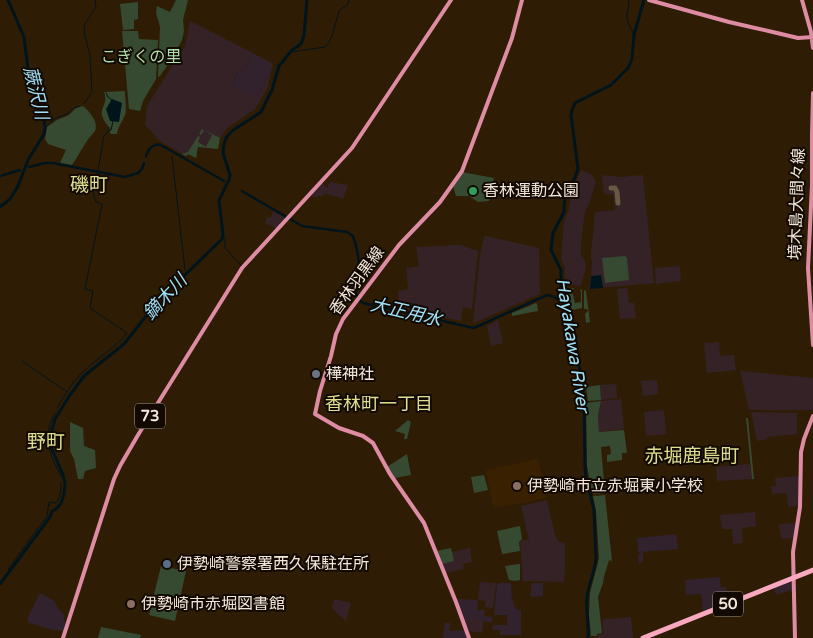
<svg xmlns="http://www.w3.org/2000/svg" width="813" height="638" font-family="'Varela Round','Noto Sans JP',sans-serif">
<style>
.commercial{fill:#32222d}
.industrial{fill:#352227}
.built{fill:#382000}
.green{fill:#364a31}
.water{fill:#00141c}
.lines{fill:none;stroke-linecap:round;stroke-linejoin:round}
.stream{stroke:#00141c;stroke-width:1}
.canal{stroke:#00141c;stroke-width:2.5}
.river{stroke:#00141c;stroke-width:3}
.taxiway{stroke:#685742;stroke-width:5}
.major{stroke:#de8ca4;stroke-width:4}
.highway{stroke:#f8a9bf;stroke-width:5}
.leisure-dot{fill:#2e9e5b;stroke:#110902;stroke-width:2}
.worship-dot{fill:#6b7280;stroke:#110902;stroke-width:2}
.education-dot{fill:#8d6e63;stroke:#110902;stroke-width:2}
.service-dot{fill:#5c6f8a;stroke:#110902;stroke-width:2}
.labels{text-anchor:middle;dominant-baseline:central;stroke-width:4;stroke-linejoin:round;paint-order:stroke}
.shield{fill:#110902;stroke:#b0a498;stroke-width:1}
.shield-label{font-size:15px;font-weight:bold;fill:#f4e7d9}
.park-label{font-size:16px;fill:#b0dfa6;stroke:#110902}
.poi-label{font-size:16px;fill:#f4e7d9;stroke:#110902;text-anchor:start}
.street-label{font-size:16px;fill:#f4e7d9;stroke:#110902}
.water-label{font-size:18px;font-style:italic;fill:#9fe0f8;stroke:#110902}
.neighbourhood-label{font-size:18px;fill:#e0df90;stroke:#110902}
.quarter-label{font-size:19px;fill:#e0df90;stroke:#110902}
</style>
<rect width="100%" height="100%" fill="#2f1c04"/>
<path class="commercial" d="M253,53L271,63L273,66L258,95L253,97L231,86L239,69L243,72Z
M676,534L678,549L641,552L643,553V561L639,564L638,555L641,553L638,552L637,538Z
M720,577L721,588L726,587L727,602L703,612L701,594L686,595L685,580Z
M791,581L792,590L776,595L773,587Z
M499,583H511L512,599H513L514,607H516L517,610H521V635H500V630H492L493,625H507V615H494L497,584Z
M531,583H543V596L531,597Z
M40,593L53,600L60,611L64,614L63,615L66,626L64,630L62,631L53,630L29,623L28,622V617Z
M457,599L478,600L477,610H485L484,616L492,617V622L464,619Z
M445,623H450L449,631L465,630L467,638H443Z"/>
<path class="industrial" d="M190,21L253,53L243,72L238,70L231,86L253,97L255,94L258,95L272,68L267,89L255,109L226,129L219,140L218,149L198,147L196,158L188,154L186,156L160,141L145,125L147,106L185,46Z
M581,170L591,174L596,182L590,201L585,212L583,226L581,243V255L585,261L586,268L581,285L580,286L564,284L565,267L561,259L564,222L569,209L572,191Z
M603,175L621,177L642,175L643,176L654,283L589,289L592,265L591,253L595,212L615,210L613,194L605,195L604,193L602,176Z
M330,182L348,185L343,199L325,193L322,196L312,197L311,196L322,183L327,188Z
M273,211L286,218L277,229L265,223L267,217L271,218Z
M486,236L539,248L540,294L474,323L473,322L480,256L484,237Z
M460,245L478,251L472,309L463,307L461,321L399,307L398,291L408,289L406,268L419,266L416,247Z
M680,266L681,281L656,284L655,268Z
M627,288L629,303H634L636,318L620,319L617,289Z
M498,320L503,343L491,346L487,326Z
M719,342L720,356L734,355L736,370L707,373L704,343Z
M740,371L813,378V410H749Z
M657,380L658,394L643,396L641,381Z
M616,384L617,398L601,400L600,385Z
M621,399L624,429L599,432L598,415L601,401Z
M664,410L666,434L646,436L644,412Z
M751,412L797,413V434L767,437V439L757,441Z
M750,464L752,479L717,481L716,467Z
M799,476V506L788,507L787,493L772,494L771,486H776L775,478Z
M547,500L555,535L559,542L565,543V566L564,581L563,582L523,581L520,542L523,540H529L521,506Z
M755,512L756,526L742,528L743,543L733,544L732,529H722L720,515Z
M796,523L793,538L781,539L779,524Z
M470,548L472,562L463,564L464,569L445,573L442,564L453,561L452,552Z
M480,582L495,583L496,584L493,608L485,607L486,601L478,600Z
M334,599L351,603L346,621L332,609Z
M631,617L633,638H598V635L603,634V621L604,619Z
M464,619L484,620L482,633L469,631Z"/>
<path class="built" d="M538,459L547,497L546,498L495,508L493,507L486,471L487,470Z"/>
<path class="green" d="M176,0H188L183,20L184,31L182,40L173,57L160,76L158,77L160,27L156,13L157,6L170,12Z
M138,2V19L134,20V29L123,30L120,4Z
M122,31H138L139,39L158,40L156,79L143,101L140,111L129,109Z
M125,91C125,99 127,108 125,115C122,122 118,127 117,134H111L110,132V128C92,108 110,108 104,92Z
M83,106C89,111 99,122 95,131C93,134 89,137 87,141C82,148 77,158 72,165L60,163L66,150L48,144L45,139L47,127L57,120L69,115L76,108Z
M202,129L220,138L218,149L198,147L196,158L188,154L186,156L182,154L188,152L198,136L200,137L198,142L206,147L212,135L204,130L201,135L199,134Z
M462,172L494,178L489,201L478,202L469,196H456L453,186Z
M625,256L627,258L629,280L605,283L602,258Z
M563,287L565,288H574L572,291L575,303L581,302V292L580,289L582,290V308L572,310L569,299Z
M584,290L586,291L590,322L586,323L585,314L588,311L587,309H584Z
M536,303L537,304L538,311L512,316V313Z
M600,385L601,400L588,401L586,387Z
M601,401L598,415L599,432L624,430L627,453H622V460L607,462V455L611,454L610,446L601,447L605,493L595,494L596,496L605,495L612,561L609,560L604,577L603,583L598,597L602,633L597,634V636H591L589,615L590,593L598,562L599,558L596,511L593,496H595V494L592,493L587,466L586,403Z
M746,418H748L754,479H752Z
M408,420L411,422L407,439H404L405,434L395,431Z
M70,422L83,428L84,446L95,450L96,468L85,471L83,479H78L74,459L70,451Z
M407,454L411,475L395,478L387,467Z
M484,475L488,490L474,493L471,477Z
M520,526L522,539L519,542L520,551L502,554L497,531Z
M451,548L454,561L442,564L437,551Z
M520,564V580L515,581L509,580L505,566Z
M161,566L186,571L175,621L149,615Z
M101,627L141,635L140,638H98Z"/>
<path class="water" d="M112,99L122,103L119,122L110,121L106,109Z
M601,275L603,288L590,289L591,276Z"/>
<g class="lines">
<path class="stream" d="M628,0C630,6 628,8 627,13C626,22 631,28 634,35
M291,52L325,47L328,44L332,36L339,11L348,4L349,0
M92,91L90,55L85,36L84,28L85,24L96,7L95,0
M106,93L108,97L112,100
M84,104L91,93
M74,108L80,106
M45,127L56,118L67,114L72,109
M172,156L185,270
M225,238V248L241,265
M22,361L67,392
M57,408C65,394 73,381 85,370C99,357 115,348 127,333L90,308L93,291L85,289L102,204L96,202L93,192L94,184L98,170L104,136L109,130H111L113,121
M47,438L50,424L55,413
M47,441L52,458L59,472L61,477
M10,571L8,569L47,516L49,502L56,503C60,498 61,490 61,483"/>
<path class="canal" d="M146,156C148,149 153,143 161,145L224,181
M29,167L45,163H53L125,177L138,173L142,169L144,163
M0,176L20,170
M242,191L302,226L347,232L353,236C356,245 359,258 359,268C360,280 349,294 363,303L474,328L547,295L552,296L569,305"/>
<path class="river" d="M0,207L10,199L18,186L28,160L44,134L45,127L44,120L29,77L24,37L8,0
M0,584L50,517L52,511L56,509L61,503L64,494L65,484L63,475L51,447L50,437L55,419L70,395L84,376L124,344L157,302L222,239L223,235L219,200L229,180L230,175L223,153L224,144L226,138L232,131L261,112L272,90L279,66L292,50L301,44L304,35L307,0
M588,638C589,625 586,611 587,598C588,584 595,572 596,559L594,510L586,477L585,466L584,399L572,318L567,300L561,287V270L551,250L553,233L564,212L565,192L574,180L578,169L571,115L572,110L575,103L611,85L628,68L632,59L634,35L644,0"/>
<path class="taxiway" d="M611,188H615L617,192L618,203"/>
<path class="major" d="M649,0L729,22L777,33L798,38L813,37
M802,0L811,32L813,48
M813,93L812,135V185L808,268L813,345
M63,638L114,479L120,466L138,435L242,268L352,148L451,0
M469,638L456,602L424,523L390,474L373,443L363,436L339,428L315,414L320,391L331,356L336,334L343,319L399,245L440,202L462,171L512,38L522,0
M795,638L793,552L800,507L801,452L804,439L813,416"/>
<path class="highway" d="M643,638L813,570"/>
</g>
<circle class="leisure-dot" cx="473" cy="191" r="5"/>
<circle class="worship-dot" cx="316" cy="374" r="5"/>
<g class="education-dot">
<circle cx="517" cy="486" r="5"/>
<circle cx="131" cy="604" r="5"/>
</g>
<circle class="service-dot" cx="167" cy="564" r="5"/>
<g class="labels">
<g class="shield">
<rect x="135" y="403.5" width="30" height="25" rx="4"/>
<rect x="713" y="591.5" width="30" height="25" rx="4"/>
</g>
<g class="shield-label">
<text x="150" y="416">73</text>
<text x="728" y="604">50</text>
</g>
<g class="park-label">
<text x="141" y="57">こぎくの里</text>
</g>
<g class="poi-label">
<text x="483" y="191">香林運動公園</text>
<text x="326" y="374">樺神社</text>
<text x="527" y="486">伊勢崎市立赤堀東小学校</text>
<text x="177" y="564">伊勢崎警察署西久保駐在所</text>
<text x="141" y="604">伊勢崎市赤堀図書館</text>
</g>
<g class="street-label">
<text transform="translate(797 204) rotate(-88)">境木島大間々線</text>
<text transform="translate(357 281) rotate(-54)">香林羽黒線</text>
</g>
<g class="water-label">
<text transform="translate(36 93) rotate(76)">蕨沢川</text>
<text transform="translate(165 297) rotate(-47)">鏑木川</text>
<text transform="translate(406 312) rotate(13)">大正用水</text>
<text transform="translate(573 345) rotate(81)">Hayakawa River</text>
</g>
<g class="neighbourhood-label">
<text x="379" y="404">香林町一丁目</text>
</g>
<g class="quarter-label">
<text x="89" y="185">磯町</text>
<text x="46" y="442">野町</text>
<text x="692" y="456">赤堀鹿島町</text>
</g>
</g>
</svg>
